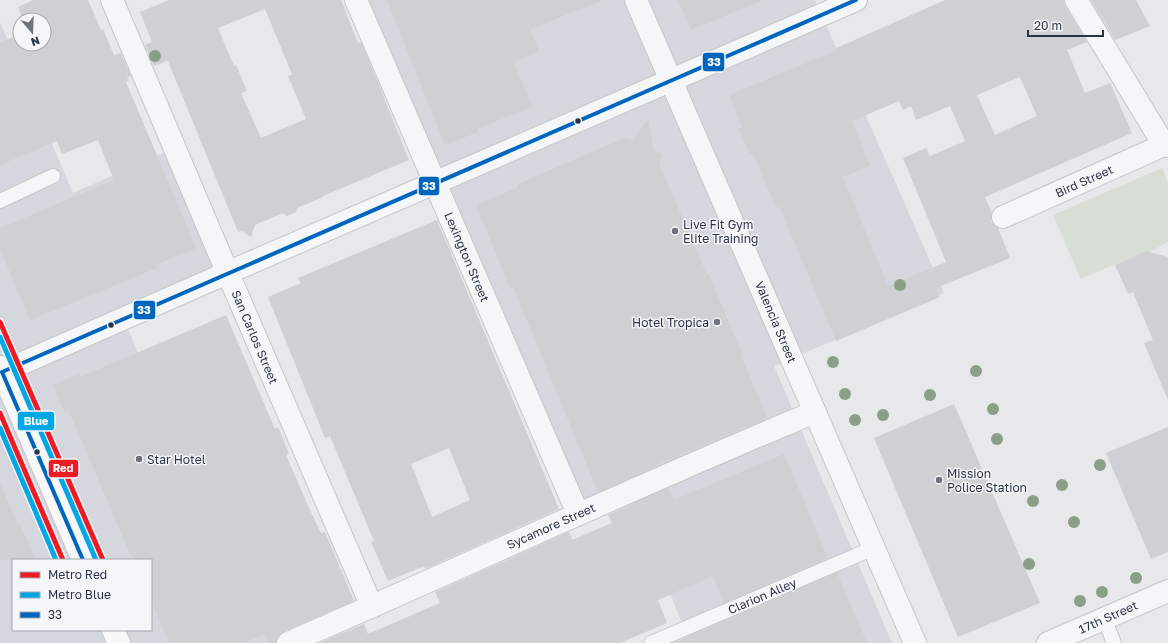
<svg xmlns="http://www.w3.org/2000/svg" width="1168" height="643" font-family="'Golos Text',sans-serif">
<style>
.built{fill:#d4d7dd;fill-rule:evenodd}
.green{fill:#d6ded6}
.building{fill:#ced0d3;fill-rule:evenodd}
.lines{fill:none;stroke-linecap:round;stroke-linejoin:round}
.service-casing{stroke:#c4c6c8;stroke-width:16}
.minor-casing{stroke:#c4c6c8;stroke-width:24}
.tertiary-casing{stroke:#c4c6c8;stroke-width:24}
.secondary-casing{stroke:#c4c6c8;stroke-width:24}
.service{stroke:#f5f6f7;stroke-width:14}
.minor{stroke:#f5f6f7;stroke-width:22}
.tertiary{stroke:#f5f6f7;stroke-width:22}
.secondary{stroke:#f8f8f8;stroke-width:22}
.bus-1-casing{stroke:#f4f6f9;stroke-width:7}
.bus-1{stroke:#0065bd;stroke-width:4}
.metro-1-casing{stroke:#f4f6f9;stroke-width:8}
.metro-2-casing{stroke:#f4f6f9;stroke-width:8}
.metro-1{stroke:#ed1c24;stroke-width:5}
.metro-2{stroke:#02a8e6;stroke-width:5}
.tree{fill:#8a9e88}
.bus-dot{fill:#2b3445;stroke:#f4f6f9;stroke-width:1.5}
.poi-dot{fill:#6c737f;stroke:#f4f6f9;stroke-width:1.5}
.labels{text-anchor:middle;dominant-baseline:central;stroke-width:3;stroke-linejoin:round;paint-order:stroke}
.street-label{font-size:12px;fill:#2b3445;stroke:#f4f6f9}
.poi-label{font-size:12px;fill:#2b3445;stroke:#f4f6f9;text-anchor:start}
.line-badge{stroke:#f4f6f9;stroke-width:1.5}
.badge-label{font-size:11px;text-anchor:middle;font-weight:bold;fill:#fff}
</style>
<rect width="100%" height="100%" fill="#e6e8ea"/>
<path class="built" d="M362,0H815L944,293L774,366L892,643H690L629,492L578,514Z
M0,22L73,193L164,153L215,269L119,310L269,643H0ZM13,560H151V630H13Z"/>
<path class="green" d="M1162,168L1168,183V242L1150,252L1146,251L1081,279L1053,215Z"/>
<path class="building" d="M33,0H88L101,30L103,29L114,55L121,53L131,76L127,77L129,81L126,82L196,248L155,265L157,268L30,320L0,249V228L114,180L98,140L62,154L57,141L0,165V42L19,35L20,33V44H44V20H23L18,7Z
M169,0H341L358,43L361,42L372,68L409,160L323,196V197L297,208L296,212L287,216L283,213L255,225L251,237L242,231L238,232L168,61L154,66L145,45L152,42L140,12ZM265,9L292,74L288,76L306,119L261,138L241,93L247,91L236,65L234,66L218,28Z
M387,0H601V1L530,29L539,51L514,62L532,107L477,129L478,132L445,145Z
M678,0H763L691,30Z
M945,0H1064L1065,6L1087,42L1067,50L1085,93L1110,83L1132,133L985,197L992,213L991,222L998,228L1010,258L936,288L940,297L836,341L779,206L776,208L753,153L750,155L739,129L742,127L729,95L833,52L832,50ZM1020,77L1037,116L995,135L977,95ZM899,101L903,110L911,106L916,120L950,106L965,141L930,156L926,148L903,158L946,262L888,286L843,177L870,166L852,121Z
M1091,0H1136L1150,26L1115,40Z
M648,120L654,151L663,154L659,163L707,275L709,274L742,354L741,355L767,418L662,462L657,465V466L598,492L513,287L510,288L476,205L519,187L518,184L608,145L626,138L632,140Z
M437,220L559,509L425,569L424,566L388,581L371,542L374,541L330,436L325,438L268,297L301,283L298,278ZM449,448L470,500L432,517L411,464Z
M1146,251L1168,257V400L1144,343L1153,340L1133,292L1128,294L1115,265Z
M226,315L275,429L278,427L289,454L286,455L309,508L321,533L325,532L354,601L283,632L278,636L276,643H269L265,634L243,643H169L151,601V560H134L131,554H130L69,411L65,413L53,385L79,374L80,377Z
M954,404L1040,603L958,637L874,438Z
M1168,427V552L1151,559L1106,453Z
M784,454L828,558L724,603L713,576L658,600L667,623L620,643H319L364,624L368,634L440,603L435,592L569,532L572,540L612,523L608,515L668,488L674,500Z
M0,483L18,525L20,524L36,560H0Z
M837,573L867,643H673Z"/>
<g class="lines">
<g class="service-casing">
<path id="service" d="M0,201L53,176
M1104,618L1114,643
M651,643L874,548"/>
</g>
<g class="minor-casing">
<path id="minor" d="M112,0L217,248L372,607
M356,0L578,514
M1076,0L1164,145L1168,146
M1003,217L1164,145
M288,643C464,567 638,485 815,412"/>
</g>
<g class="tertiary-casing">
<path id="tertiary" d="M636,0L915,643
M0,373L227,273L856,0
M1048,643L1168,591"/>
</g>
<g class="secondary-casing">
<path id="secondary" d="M0,367L83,560
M113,630L119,643"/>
</g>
<use href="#service" class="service"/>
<use href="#minor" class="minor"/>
<use href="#tertiary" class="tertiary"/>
<use href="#secondary" class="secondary"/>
<g class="bus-1-casing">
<path id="bus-1" d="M2,372L856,0
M2,372L83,560"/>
</g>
<use href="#bus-1" class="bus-1"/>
<g class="metro-1-casing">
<path id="metro-1" d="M0,322L103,560
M0,413L63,560"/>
</g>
<g class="metro-2-casing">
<path id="metro-2" d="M0,337L96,560
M0,428L56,560"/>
</g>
<use href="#metro-1" class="metro-1"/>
<use href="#metro-2" class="metro-2"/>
</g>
<g class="tree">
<circle cx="155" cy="56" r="6"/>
<circle cx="900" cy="285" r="6"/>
<circle cx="833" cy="362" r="6"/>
<circle cx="976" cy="371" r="6"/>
<circle cx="845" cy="394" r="6"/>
<circle cx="930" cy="395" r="6"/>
<circle cx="993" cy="409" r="6"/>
<circle cx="883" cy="415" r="6"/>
<circle cx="855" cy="420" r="6"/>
<circle cx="997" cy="439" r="6"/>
<circle cx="1100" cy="465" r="6"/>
<circle cx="1062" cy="485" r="6"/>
<circle cx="1033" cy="501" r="6"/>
<circle cx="1074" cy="522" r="6"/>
<circle cx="1029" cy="564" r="6"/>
<circle cx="1136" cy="578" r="6"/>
<circle cx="1102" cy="592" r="6"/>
<circle cx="1080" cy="601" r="6"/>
</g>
<g class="bus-dot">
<circle cx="578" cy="121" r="3.5"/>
<circle cx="111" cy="325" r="3.5"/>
<circle cx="37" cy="452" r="3.5"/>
</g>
<g class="poi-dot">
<circle cx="675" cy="231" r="4"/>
<circle cx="717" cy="322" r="4"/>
<circle cx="139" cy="459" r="4"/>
<circle cx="939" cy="480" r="4"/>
</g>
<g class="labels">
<g class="street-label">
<text transform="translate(1084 181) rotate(-24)">Bird Street</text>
<text transform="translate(467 257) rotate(67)">Lexington Street</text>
<text transform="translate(776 322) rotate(67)">Valencia Street</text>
<text transform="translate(255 337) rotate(67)">San Carlos Street</text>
<text transform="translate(551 526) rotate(-24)">Sycamore Street</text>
<text transform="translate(762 596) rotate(-23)">Clarion Alley</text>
<text transform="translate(1108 617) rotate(-24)">17th Street</text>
</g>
<g class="poi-label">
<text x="683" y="224">Live Fit Gym<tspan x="683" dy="14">Elite Training</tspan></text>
<text x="709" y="322" text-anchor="end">Hotel Tropica</text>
<text x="147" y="459">Star Hotel</text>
<text x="947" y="473">Mission<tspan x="947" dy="14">Police Station</tspan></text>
</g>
</g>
<g class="line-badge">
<rect x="702" y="52" width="23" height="20" rx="4" fill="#0065bd"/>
<rect x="418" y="176" width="22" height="20" rx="4" fill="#0065bd"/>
<rect x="133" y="300" width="23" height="20" rx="4" fill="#0065bd"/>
<rect x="17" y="411" width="38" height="20" rx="4" fill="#02a8e6"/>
<rect x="48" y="459" width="31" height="19" rx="4" fill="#ed1c24"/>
</g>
<g class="badge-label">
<text x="714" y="66">33</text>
<text x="429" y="190">33</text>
<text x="144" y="314">33</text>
<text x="36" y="425">Blue</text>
<text x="63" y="472">Red</text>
</g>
<rect x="12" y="559" width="140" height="72" fill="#f4f6f9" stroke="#a4a8b1"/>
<rect x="20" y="572" width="20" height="6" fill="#ed1c24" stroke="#a4a8b1"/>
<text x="48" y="579" font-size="12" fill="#2b3445">Metro Red</text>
<rect x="20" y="592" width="20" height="6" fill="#02a8e6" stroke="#a4a8b1"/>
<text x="48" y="599" font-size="12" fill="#2b3445">Metro Blue</text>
<rect x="20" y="612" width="20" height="6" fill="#0065bd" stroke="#a4a8b1"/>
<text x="48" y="619" font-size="12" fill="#2b3445">33</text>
<g transform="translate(32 32) rotate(161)"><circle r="19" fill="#f4f6f9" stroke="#a4a8b1"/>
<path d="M0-3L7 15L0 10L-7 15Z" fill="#6c737f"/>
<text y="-6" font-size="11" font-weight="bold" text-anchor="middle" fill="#2b3445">N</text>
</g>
<path d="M1028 30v6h75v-6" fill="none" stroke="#2b3445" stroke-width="2"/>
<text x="1034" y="30" font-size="12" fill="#2b3445" stroke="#f4f6f9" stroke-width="3" paint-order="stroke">20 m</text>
</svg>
